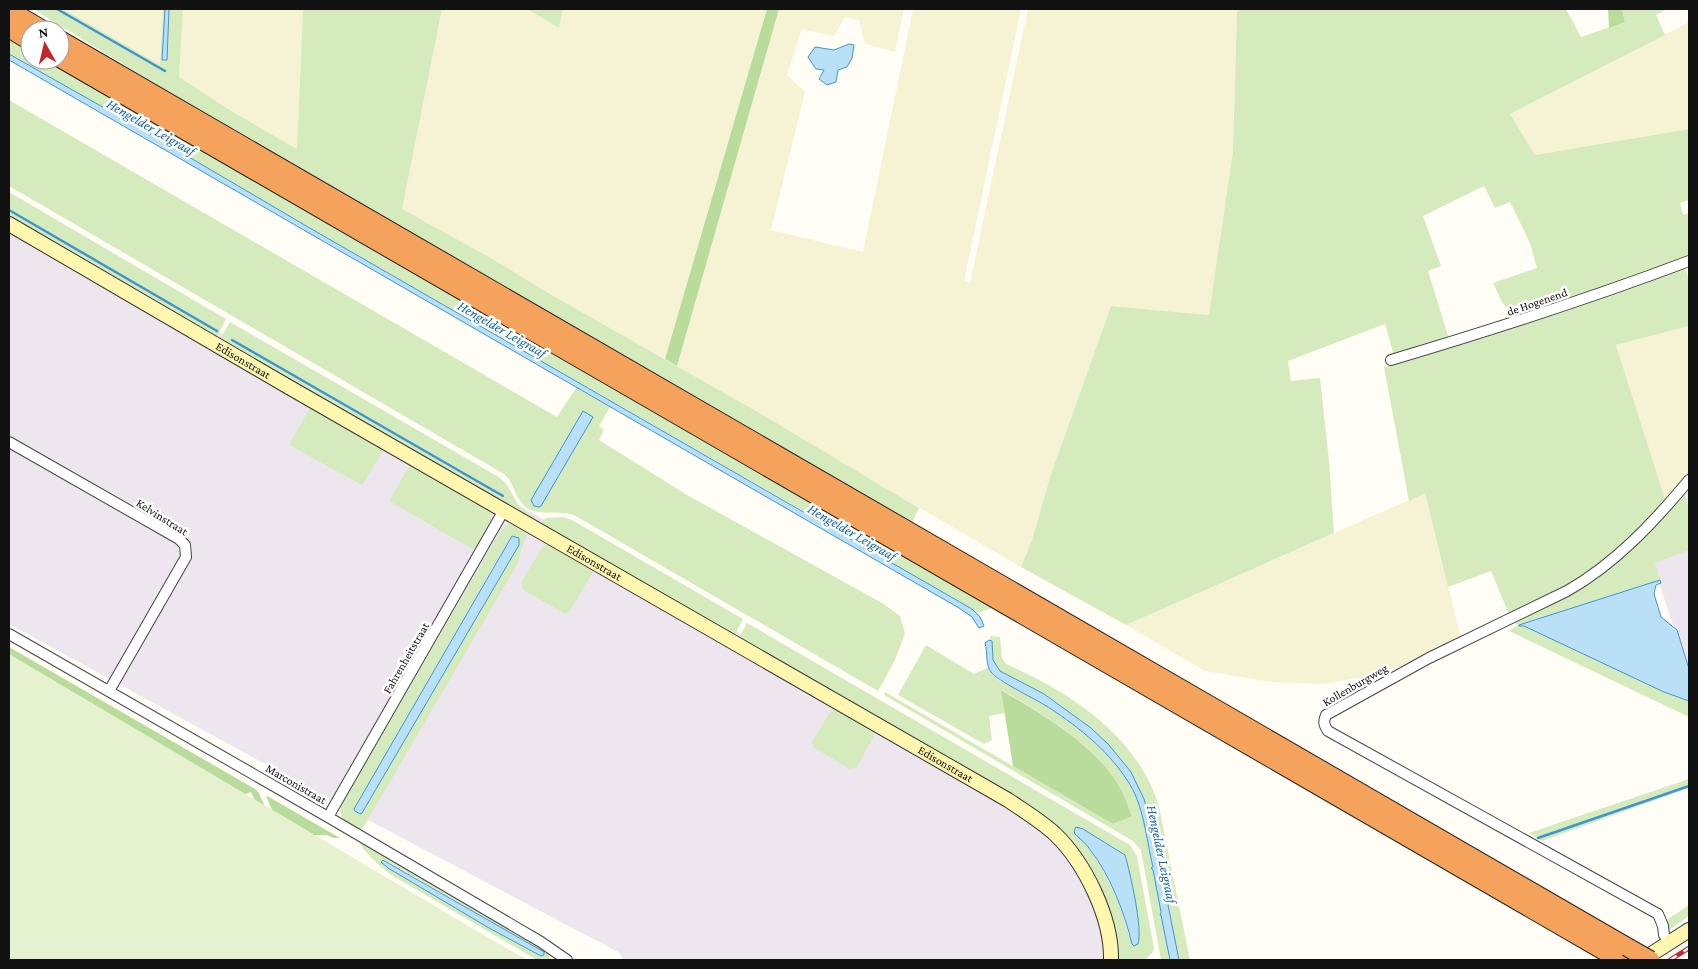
<svg xmlns="http://www.w3.org/2000/svg" width="1698" height="969" font-family="'Crimson Pro',serif">
<style>
.industrial{fill:#eee6ef}
.farmland{fill:#f6f3d4}
.green{fill:#d5ebbd;fill-rule:evenodd}
.forest{fill:#b9dc9c}
.pitch{fill:#e6f2cf}
.water{fill:#b9e0f7;stroke:#3f96cf}
.lines{fill:none;stroke-linecap:round;stroke-linejoin:round}
.stream{stroke:#3f96cf;stroke-width:2.5}
.street-casing{stroke:#444;stroke-width:12}
.secondary-casing{stroke:#333;stroke-width:16}
.highway-casing{stroke:#222;stroke-width:20}
.street{stroke:#fff;stroke-width:10}
.secondary{stroke:#fff6b0;stroke-width:14}
.highway{stroke:#f5a25d;stroke-width:18}
.rail-casing{stroke:#c4262e;stroke-width:4.5}
.rail{stroke:#fff;stroke-width:2.5;stroke-dasharray:8;stroke-linecap:butt}
.highway-bridge-casing{stroke:#222;stroke-width:20;stroke-linecap:butt}
.highway-bridge{stroke:#f5a25d;stroke-width:18}
.labels{text-anchor:middle;dominant-baseline:central;stroke-width:5;stroke-linejoin:round;paint-order:stroke}
.street-label{font-size:12px;fill:#111;stroke:#fff}
.water-label{font-size:14px;font-style:italic;fill:#1768a6;stroke:#fff}
</style>
<rect width="100%" height="100%" fill="#fffdf5"/>
<path class="industrial" d="M9,210L997,782L1080,833L1125,960H623L620,953L351,811L9,624Z
M1689,482V673L1645,541Z"/>
<path class="farmland" d="M63,9H163L160,65Z
M183,9H303L297,149L233,112L179,77Z
M442,9H527L558,27L563,9H767L665,359L538,287L498,262L401,209Z
M779,9H904L895,52L865,44L859,20L845,17L834,36L802,29L787,75L805,92L771,230L863,252L913,9H1021L964,281L970,283L1028,9H1243L1237,11L1233,151L1209,314L1208,315L1111,306L1051,474L1032,540L1021,567L677,366Z
M1689,22V129L1535,155L1510,114Z
M1689,326V473L1665,499L1616,345Z
M1425,493L1461,638L1417,661L1369,676L1323,684L1271,682L1205,671L1126,625Z"/>
<path class="green" d="M33,9H63L160,65L163,9H183L179,77L233,112L297,149L303,9H442L402,209L498,262L538,287L761,414L919,508L912,523L287,161L139,74Z
M527,9H563L559,28Z
M1243,9H1566L1581,37L1625,22L1622,9H1668L1656,15L1665,35L1510,114L1535,155L1689,129V200L1680,203L1683,215L1689,213V258L1514,318L1502,302L1493,283L1537,268L1530,243L1510,202L1495,208L1484,186L1423,216L1441,266L1428,271L1449,339L1394,356L1385,324L1288,361L1291,381L1320,378L1329,461L1334,533L1126,625L1021,567L1032,540L1051,474L1111,306L1208,315L1209,314L1233,151L1237,11Z
M9,39L30,51V60H45L993,608L976,613L805,512L308,227L138,127L9,54Z
M9,100L557,417L576,388L610,407L599,426L604,430L599,440L687,495L882,603L900,616L905,633L895,660L878,691L574,515C557,509 533,519 521,502C514,493 513,482 504,474L9,186Z
M9,192L226,319L217,337L9,218Z
M1684,266L1689,279V326L1616,345L1665,499L1633,533L1589,573L1509,614L1491,571L1448,587L1425,493L1409,501L1384,367L1516,324Z
M230,322L497,476C517,489 509,506 535,516V519L531,521L220,339Z
M311,406L385,448L362,485L289,445Z
M411,463L487,507C499,520 482,537 474,550L389,501Z
M1683,491L1689,509V550L1655,563L1661,583L1656,585C1652,595 1657,613 1665,621L1616,594L1519,625L1524,626L1664,692L1689,701V717L1509,631L1518,625L1512,621L1569,593Z
M563,517L572,520L743,619L734,637L543,528L542,521L546,518Z
M511,523L529,530L523,544L518,563L363,828L358,831C348,824 338,820 341,806L502,528ZM510,538L519,540V545L361,814L354,809Z
M548,544L551,545L595,569L570,611L566,614L523,590L522,586V581L542,548Z
M747,623L1130,845L1137,856L1154,949L1152,953L1145,960H1115L1113,942L1065,839L738,639ZM1083,829L1118,850L1129,868L1138,921L1132,944L1119,903L1101,866L1085,843Z
M990,636L1000,637L1002,658L1006,664C1070,692 1139,737 1159,807L1190,960H1179L1154,835L1144,799L1131,772L1109,745L1091,728L1044,694L1000,671L993,660Z
M926,645L974,674L989,667C992,681 1013,687 1025,693C1063,715 1102,743 1127,779C1144,804 1147,839 1153,867L1152,868L1153,869L1161,913L1160,914H1161L1170,960H1161L1142,856L1141,850L1133,841L884,695L885,692L1113,824L1132,815C1127,801 1121,787 1111,774C1085,739 1039,712 1002,690L1005,713L989,716L992,740L984,744L898,695Z
M839,709L872,728L874,736L857,767L850,769L813,747L812,742L830,712Z
M1689,779V788L1542,841L1529,833Z
M360,842L531,941L549,953V960H537L393,876C385,871 361,850 360,842ZM389,862L542,951L544,952L542,957L489,928L383,864Z
M1689,905V916L1669,930L1666,928L1665,921Z"/>
<path class="forest" d="M767,9H779L677,366L665,359Z
M1608,9H1622L1625,22L1609,28Z
M9,647L255,789L259,793L283,848L277,851L251,792L225,803L9,699Z
M1001,690C1039,712 1085,739 1111,774C1121,787 1127,801 1132,816L1113,824L1013,766Z
M266,796L269,797L340,838H333L327,835H310L280,829Z"/>
<path class="pitch" d="M9,654L499,944L528,960H9Z"/>
<path class="water" d="M165,9H169L167,60H162Z
M849,44L854,45L852,58L847,67L838,70L836,82L827,85L819,79L824,70L816,69L808,57L815,47L834,50Z
M9,54L138,127L308,227L972,609L980,617L984,626L979,628L972,617L959,608L9,60Z
M583,411L593,417L541,506L539,507L534,506L531,500Z
M512,536L519,538V545L362,813L360,814L355,811L354,809Z
M1660,580L1661,583L1656,585L1654,594L1661,617L1677,630L1689,669V701L1664,692L1524,626H1519V625Z
M989,640L992,641L993,660L1000,671L1044,694L1091,728L1109,745L1131,772L1144,799L1154,835L1179,960H1170L1161,915H1160L1161,912L1153,870L1151,868L1153,867C1146,839 1144,804 1127,780C1107,749 1074,723 1043,704C1033,698 996,680 991,672C985,664 988,652 985,643Z
M1076,827L1083,829L1125,855C1130,872 1143,929 1138,944L1134,946L1132,944C1125,914 1110,875 1091,851C1087,844 1080,839 1075,834L1074,831Z
M383,860L544,952V955L541,956L489,928L388,868L381,862Z"/>
<g class="lines">
<path class="stream" d="M57,9L165,71
M9,210L217,331
M232,340L503,496
M1538,838L1689,786"/>
<g class="street-casing">
<path id="street" d="M1391,360C1492,330 1591,298 1689,261
M9,442L179,539L185,545L186,557L109,691
M9,634L328,817L541,942L567,960
M328,817L504,510
M1664,935L1663,926L1658,914L1328,731C1324,725 1323,722 1326,715L1429,658L1567,591C1615,564 1654,522 1689,480"/>
</g>
<g class="secondary-casing">
<g id="secondary">
<path id="s1" d="M9,224L287,386L1008,800C1024,811 1041,821 1055,834C1085,863 1112,918 1111,960"/>
<path d="M1642,960L1689,930"/>
</g>
</g>
<g class="highway-casing">
<path id="highway" d="M9,10L43,30
M9,28L30,41
M60,40L1627,947
M60,58L1620,960"/>
</g>
<use href="#street" class="street"/>
<use href="#secondary" class="secondary"/>
<use href="#highway" class="highway"/>
<g class="rail-casing">
<path id="rail" d="M1670,960L1689,948"/>
</g>
<use href="#rail" class="rail"/>
<g class="highway-bridge-casing">
<path id="highway-bridge" d="M1627,947L1650,960"/>
</g>
<use href="#highway-bridge" class="highway-bridge"/>
</g>
<g class="labels">
<g class="street-label">
<text transform="translate(1537 302) rotate(-19)">de Hogenend</text>
<text stroke="none"><textPath href="#s1" startOffset="271">Edisonstraat</textPath></text>
<text transform="translate(162 517) rotate(32)">Kelvinstraat</text>
<text stroke="none"><textPath href="#s1" startOffset="676">Edisonstraat</textPath></text>
<text transform="translate(406 658) rotate(-60)">Fahrenheitstraat</text>
<text transform="translate(1355 685) rotate(-30)">Kollenburgweg</text>
<text stroke="none"><textPath href="#s1" startOffset="1081">Edisonstraat</textPath></text>
<text transform="translate(296 784) rotate(30)">Marconistraat</text>
</g>
<g class="water-label">
<text transform="translate(151 127) rotate(30)">Hengelder Leigraaf</text>
<text transform="translate(502 329) rotate(30)">Hengelder Leigraaf</text>
<text transform="translate(852 532) rotate(30)">Hengelder Leigraaf</text>
<text transform="translate(1162 854) rotate(78)">Hengelder Leigraaf</text>
</g>
</g>
<rect width="1698" height="969" fill="none" stroke="#111111" stroke-width="20"/>
<g transform="translate(45 45) rotate(352)"><circle r="24" fill="#ffffff" stroke="#a0a0a0"/>
<path d="M0-4L9 19L0 12L-9 19Z" fill="#c4262e"/>
<text y="-8" font-size="14" font-weight="bold" text-anchor="middle" fill="#111111">N</text>
</g>
</svg>
